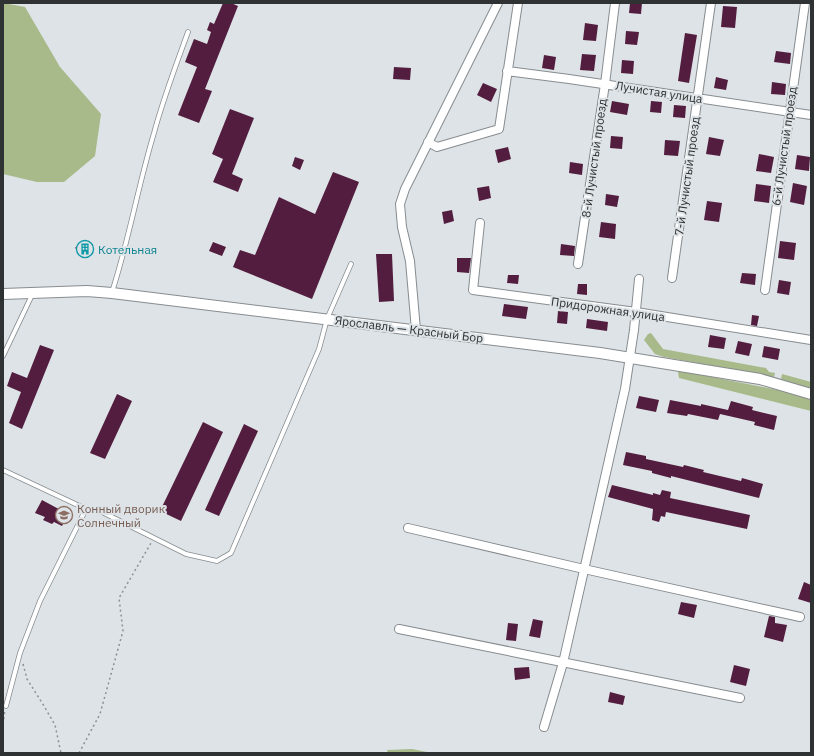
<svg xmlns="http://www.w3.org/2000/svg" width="814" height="756" font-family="'IBM Plex Sans',sans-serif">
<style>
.green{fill:#a8b98a}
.building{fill:#531d3f}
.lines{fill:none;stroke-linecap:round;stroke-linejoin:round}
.service-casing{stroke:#878c8f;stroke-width:5.5}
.minor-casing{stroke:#878c8f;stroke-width:10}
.tertiary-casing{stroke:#878c8f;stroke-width:12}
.path{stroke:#8b9092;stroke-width:1.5;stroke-dasharray:2 3;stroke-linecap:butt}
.service{stroke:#fff;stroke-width:4}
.minor{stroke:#fff;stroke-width:8}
.tertiary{stroke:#fff;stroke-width:10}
.labels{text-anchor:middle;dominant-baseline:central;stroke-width:4;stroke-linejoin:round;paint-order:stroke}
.street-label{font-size:12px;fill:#2f3233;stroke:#dde3e7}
.culture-label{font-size:12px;fill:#0d838f;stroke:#dde3e7;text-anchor:start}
.education-label{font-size:12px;fill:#785e54;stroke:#dde3e7;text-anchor:start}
</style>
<rect width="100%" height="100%" fill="#dde3e7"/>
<path class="green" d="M3,3L25,7L60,67L101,114L95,156L64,182H37L3,174Z
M651,333L663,349L766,368L769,372L775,373L774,377L664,357L655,354L644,340L648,334Z
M678,372H687L798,394L811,398V411L679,378Z
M782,374L811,382V389L781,379Z
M412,749L432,753H388L387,750Z"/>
<path class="building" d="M223,3H231L238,6L205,89L212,91L199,123L178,115L197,67L185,62L194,39L207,44L211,32L207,30L210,22L214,24Z
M630,3H642L641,14L629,13Z
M723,6L737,7L735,28L721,27Z
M585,23L598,25L596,41L583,40Z
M626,31L639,32L637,45L625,44Z
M685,33L697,35L689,83L678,81Z
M776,51L791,53L790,64L774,62Z
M582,54L596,55L594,71L580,70Z
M544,55L556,57L554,70L542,68Z
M622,60L634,61L633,74L621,73Z
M394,67L411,68L410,80L393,79Z
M716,77L728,80L726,90L714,88Z
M772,82L786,84L785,95L771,94Z
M483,83L497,89L491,102L477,95Z
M612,101L629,104L627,115L610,112Z
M651,101L662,102L661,113L650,112Z
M674,105L686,106L685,118L673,117Z
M230,109L254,118L232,174L243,179L238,192L213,182L223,159L212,154Z
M611,136L623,137L622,149L610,148Z
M709,137L724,140L720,156L706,154Z
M665,140L680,141L678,156L664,155Z
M508,147L511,159L498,163L495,150Z
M759,154L774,157L771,173L756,171Z
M797,155L810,157L809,171L795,169Z
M295,157L304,160L300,170L292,166Z
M570,162L583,164L582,175L569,173Z
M333,172L359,182L312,299L233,267L240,250L255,255L279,197L315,214Z
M793,183L807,186L804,205L790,202Z
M756,184L771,186L769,203L754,201Z
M489,186L491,198L479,201L477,188Z
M606,194L619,196L617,207L605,205Z
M707,201L722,203L719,222L704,220Z
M452,210L454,221L444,224L442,212Z
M601,222L616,224L615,239L599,237Z
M780,241L796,243L794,260L778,258Z
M213,242L226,247L222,256L209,251Z
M79,244H93V254H78V250L75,248Z
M561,244L575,246L574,256L560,255Z
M376,254H392L394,301L379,302Z
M457,258H471L469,273L457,272Z
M742,273L756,274L755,285L740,283Z
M508,275H519L518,284L507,283Z
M779,280L791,282L789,295L777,293Z
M578,284H587V295L577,294Z
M504,304L528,307L526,319L502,316Z
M558,311L568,312L567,324L557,323Z
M752,315L759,316L757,326L751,325Z
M587,319L608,322L607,331L586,328Z
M710,335L726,338L724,349L708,347Z
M738,341L752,344L749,356L735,353Z
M40,345L54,350L22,429L9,423L21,392L7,386L12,372L27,378Z
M764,346L780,349L778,360L762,357Z
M117,394L132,401L105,459L90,453Z
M639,396L659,400L656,412L636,408Z
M670,400L701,406V404L728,410L731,401L753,407L752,410L777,416L774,430L754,425L755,422L720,414L718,420L688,414L687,416L667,413Z
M203,422L223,432L181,521L160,511Z
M244,424L258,431L219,516L205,510Z
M626,452L646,456V459L683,467L684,465L704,470L703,472L741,481L742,478L763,484L759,498L671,476V478L652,473V471L623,465Z
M612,485L653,495V493L660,495L662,490L671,492L670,498L750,515L747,529L666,512L665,517L661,516L659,522L652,520L653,509L608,497Z
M42,500L68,514L62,526L54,522L52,524L43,520L45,517L35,513Z
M804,582L811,585V603L798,599Z
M681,602L697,605L694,618L678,614Z
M769,616L775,617V623L787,625L783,642L764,637Z
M533,619L543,621L540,638L529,636Z
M508,623L518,624L516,641L506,640Z
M734,665L750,669L746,686L730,682Z
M529,667L530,678L515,680L514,668Z
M610,692L625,696L623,705L608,702Z"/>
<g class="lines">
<g class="service-casing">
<path id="service" d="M112,292C129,240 138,186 154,133C163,99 176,65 188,32
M3,356L33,293
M3,470L86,509
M6,706L20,653L40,601L86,509L102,512L186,554L217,561L231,553L319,349L327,319L351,264"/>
</g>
<g class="minor-casing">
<path id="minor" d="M507,71L569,79L811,115
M428,142L437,147L499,129L518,3
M480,223L473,290L636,312L811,340
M578,264L605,84L615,3
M672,278L711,3
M765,290L805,3
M416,330L410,261L402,227L400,204L405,189L498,3
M408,528L584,569L800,617
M399,629L740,698
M544,727L563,663L625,389L634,330L639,279"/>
</g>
<g class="tertiary-casing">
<path id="tertiary" d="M3,294L87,291L112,293L600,353L760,379L811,394"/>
</g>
<path class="path" d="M23,664L27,679L44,706L55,725L61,753
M3,724L5,710
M79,753L100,714L123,631L119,598L151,543"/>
<use href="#service" class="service"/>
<use href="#minor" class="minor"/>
<use href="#tertiary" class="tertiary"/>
</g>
<defs>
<g id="building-ring" transform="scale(0.9)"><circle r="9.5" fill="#dde3e7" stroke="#0f9aa8" stroke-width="1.5"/><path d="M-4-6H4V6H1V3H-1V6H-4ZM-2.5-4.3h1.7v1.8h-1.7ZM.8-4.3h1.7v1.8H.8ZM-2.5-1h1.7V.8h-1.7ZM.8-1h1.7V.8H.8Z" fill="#0f9aa8"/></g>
<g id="school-ring" transform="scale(0.9)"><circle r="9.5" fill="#dde3e7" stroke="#8d6e63" stroke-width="1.5"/><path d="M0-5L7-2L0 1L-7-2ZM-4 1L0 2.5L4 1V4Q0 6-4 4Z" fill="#8d6e63"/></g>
</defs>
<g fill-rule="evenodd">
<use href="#building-ring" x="85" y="249"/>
<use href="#school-ring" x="64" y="515"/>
</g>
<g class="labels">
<g class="street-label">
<text transform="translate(659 92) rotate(9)">Лучистая улица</text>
<text transform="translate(784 146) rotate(-82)">6-й Лучистый проезд</text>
<text transform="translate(594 158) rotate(-82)">8-й Лучистый проезд</text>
<text transform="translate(687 176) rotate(-82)">7-й Лучистый проезд</text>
<text transform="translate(608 309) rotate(8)">Придорожная улица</text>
<text transform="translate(409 329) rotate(7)">Ярославль — Красный Бор</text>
</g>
<g class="culture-label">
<text x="98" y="249">Котельная</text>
</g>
<g class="education-label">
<text x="77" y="508">Конный дворик<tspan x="77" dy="14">Солнечный</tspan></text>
</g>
</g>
<rect width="814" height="756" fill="none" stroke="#2f3233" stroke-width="8"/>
</svg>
